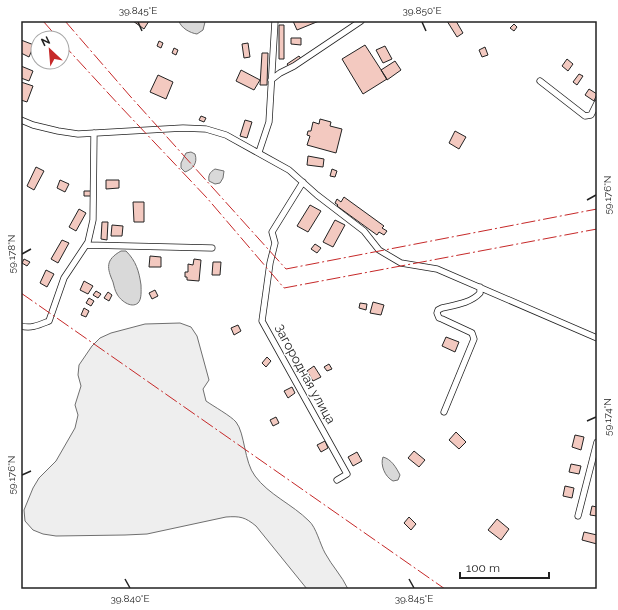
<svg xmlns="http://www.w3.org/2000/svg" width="618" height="610" font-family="Raleway,sans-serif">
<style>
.green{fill:#eee;stroke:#6f6f6f}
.water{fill:#d9d9d9;stroke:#6f6f6f}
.building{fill:#f3c9c0;stroke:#222}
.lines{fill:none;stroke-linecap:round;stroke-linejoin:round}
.minor-casing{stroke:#222;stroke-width:7}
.minor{stroke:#fff;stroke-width:5.5}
.power{stroke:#c62828;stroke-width:1;stroke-dasharray:14 3 2 3;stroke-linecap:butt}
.ticks{fill:none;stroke:#222;stroke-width:1.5}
.labels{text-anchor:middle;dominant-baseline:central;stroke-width:3;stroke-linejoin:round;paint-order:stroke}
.street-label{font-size:13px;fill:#222;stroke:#fff}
.neatline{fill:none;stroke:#222;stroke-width:1.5}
.ticks-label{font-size:10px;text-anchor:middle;fill:#222}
</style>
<rect width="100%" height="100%" fill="#fff"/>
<path class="green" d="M180,323L191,327L197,336L209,380L203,389L206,401C213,406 231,416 236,422C245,433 244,462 255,476C269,495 292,504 309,521C316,527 320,544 325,553C332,566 342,576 348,589H307L256,526C245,517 240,516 226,517L147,534L125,535L56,536L43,534L33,530L25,521L24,510L33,488L39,478L56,461L75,428L78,415L75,405L81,386L78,375L79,365L92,346L100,338L111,333L145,324Z"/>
<path class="water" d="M179,21H204L205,22L203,30L197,34C190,33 181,28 179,21Z
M191,152L195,154C198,163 193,169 185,172L181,168V163L186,153Z
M215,169L224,171L223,178L220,183L215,184L209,181C208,175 210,172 215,169Z
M121,251H126C136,261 139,271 141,285C141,290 142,299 138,303C131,309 120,300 117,294C115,291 114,286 113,282C107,268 105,260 121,251Z
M383,457C391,459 396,467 400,475L398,480L393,481C385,477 380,465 383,457Z"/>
<path class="building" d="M133,21H149L144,29Z
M293,21H319L297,30Z
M447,21H456L463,33L457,37Z
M514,24L517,27L514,31L510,28Z
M279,25H284V59H279Z
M291,38H301V45L291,44Z
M21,40L34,45L29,57L21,53Z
M159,41L163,43L161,48L157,46Z
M248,43L250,57L244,58L242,44Z
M365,45L387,79L363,94L342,59Z
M385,46L392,59L383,63L376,50Z
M485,47L488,55L482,57L479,50Z
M174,48L178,50L176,55L172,53Z
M262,53H268L267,85H260Z
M299,56L302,60L290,68L287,64Z
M567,59L573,64L568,71L562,66Z
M395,61L401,70L387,80L381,70Z
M21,66L33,71L29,81L21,78Z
M241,70L260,80L254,90L236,81Z
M579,74L583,76L577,85L573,82Z
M158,75L173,82L166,99L150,92Z
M21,82L33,86L27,102L21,100Z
M589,89L597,94L594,101L585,95Z
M201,116L206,118L204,122L199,120Z
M320,119L331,122L330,126L342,129L336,153L307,145L310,136L307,135L308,131H311L313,122L319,124Z
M245,120L252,122L247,138L240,136Z
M455,131L466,137L459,149L449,143Z
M308,156L324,159L323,167L307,165Z
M36,167L44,171L34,190L27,186Z
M332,169L337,171L335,177L330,176Z
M60,180L69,184L65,192L57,188Z
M106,180H119V188L106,189Z
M84,191H92V196H84Z
M344,197L384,226L382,228L387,231L384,235L379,232L377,235L337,206L338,205L335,203L337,199L341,202Z
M133,202H144V222H134Z
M310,205L321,211L308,232L297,226Z
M79,209L86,213L76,231L69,227Z
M335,220L345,225L333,247L323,242Z
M102,222H108L107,240L101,239Z
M112,225L123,226L122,236H111Z
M62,240L69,243L58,263L51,259Z
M315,244L321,248L317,253L311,249Z
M150,256L161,257V267H149Z
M24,259L30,262L27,266L22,263Z
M194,259L201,260L199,281L187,280V277H185V272H188V264L193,265Z
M213,262H221L220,275H212Z
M46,270L54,274L47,287L40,283Z
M84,281L93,286L88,294L80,290Z
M155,290L158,296L152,299L149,293Z
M96,291L101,294L98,298L93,295Z
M108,292L112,295L109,301L104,298Z
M89,298L94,301L91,306L86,303Z
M373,302L384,305L381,315L370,313Z
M360,303L367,304L366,310L359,308Z
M84,308L89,311L86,317L81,315Z
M238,325L241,331L234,335L231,328Z
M446,337L459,342L455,352L442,346Z
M267,357L271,361L266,367L262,363Z
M329,364L332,369L327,371L324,367Z
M314,366L321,377L313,381L307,371Z
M292,387L295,393L288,398L284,391Z
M276,417L279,423L273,426L270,420Z
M456,432L466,442L459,449L449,440Z
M575,435L584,437L581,450L572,447Z
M325,441L328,448L321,452L317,445Z
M414,451L425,460L419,467L408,458Z
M357,452L362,461L353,466L348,457Z
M571,464L581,466L579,474L569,472Z
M565,486L574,488L572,498L563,496Z
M592,506L597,507V516L590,515Z
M409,517L416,524L411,530L404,523Z
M497,519L509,529L501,540L488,530Z
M584,532L597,535V544L582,540Z"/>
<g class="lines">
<g class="minor-casing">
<path id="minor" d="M271,80L280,73L294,66L361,21
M540,81L585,116L591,115L597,103
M21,120L33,125L58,131L78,134L183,128L206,129L226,135L289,170L317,195L364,231L379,250L401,263L437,269L597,338
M259,152L269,122L275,21
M303,182L272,232L275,243L270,263L262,321L347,474L337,480
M87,245L212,248
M21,326C31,329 39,325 49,321L64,278L88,242L93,220L94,133
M444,412L474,339L472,333L470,332L442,319L439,318L437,313L438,310L442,308C455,305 471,303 480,293V287
M578,516L597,442"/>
</g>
<use href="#minor" class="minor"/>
<path class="power" d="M43,21L58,38
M65,21L130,96L286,269L597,209
M62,43L120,106L207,198L284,288L597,229
M21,293L445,589"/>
</g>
<path class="ticks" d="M138,22L142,31M422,22L426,31M587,200L596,195M22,254L31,249M587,421L596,417M22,475L31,471M125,579L130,588M409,579L414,588"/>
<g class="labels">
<g class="street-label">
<text transform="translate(305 374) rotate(61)">Загородная улица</text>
</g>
</g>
<rect width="618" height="610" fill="none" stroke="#ffffff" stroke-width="44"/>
<g transform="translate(50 50) rotate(334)"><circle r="19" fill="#ffffff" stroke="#a7a7a7"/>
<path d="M0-3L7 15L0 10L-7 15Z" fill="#c62828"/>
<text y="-6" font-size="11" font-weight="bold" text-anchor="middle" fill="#222222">N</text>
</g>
<path d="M460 572v6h89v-6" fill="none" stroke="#222222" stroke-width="2"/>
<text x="466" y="572" font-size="12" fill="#222222" stroke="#ffffff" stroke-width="3" paint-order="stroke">100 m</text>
<rect x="22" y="22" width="574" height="566" class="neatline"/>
<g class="ticks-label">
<text x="138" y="14">39.845°E</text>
<text x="422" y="14">39.850°E</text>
<text transform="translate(607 195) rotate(-90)" y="4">59.176°N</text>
<text transform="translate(11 254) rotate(-90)" y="4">59.178°N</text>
<text transform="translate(607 417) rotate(-90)" y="4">59.174°N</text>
<text transform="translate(11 475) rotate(-90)" y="4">59.176°N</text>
<text x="130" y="602">39.840°E</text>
<text x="414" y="602">39.845°E</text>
</g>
</svg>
